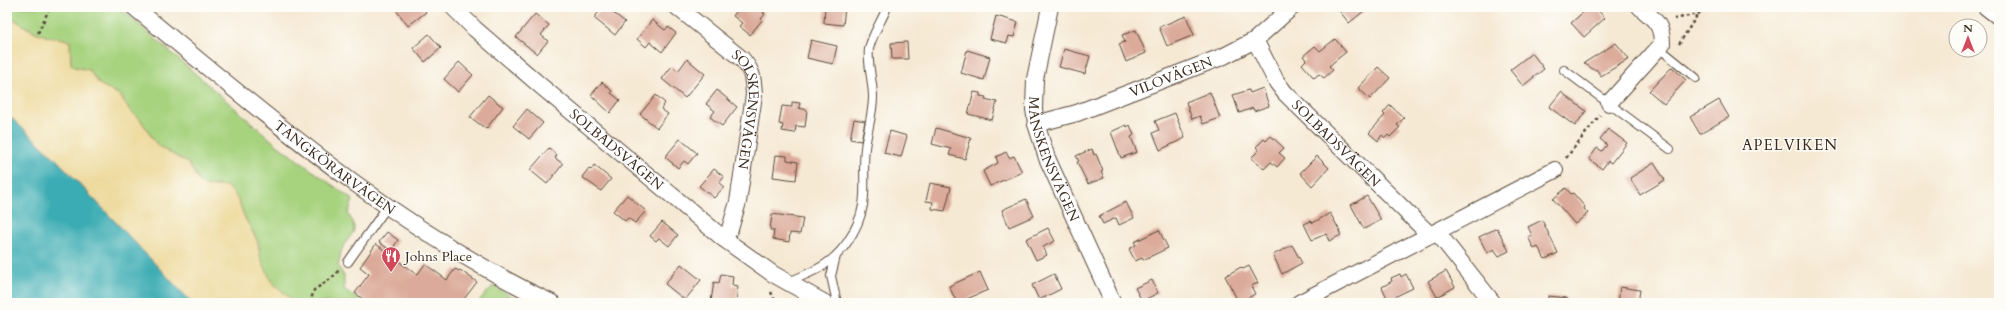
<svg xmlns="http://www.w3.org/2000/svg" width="2006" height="310" font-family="Cardo,serif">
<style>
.green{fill:#a7d37f;stroke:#717e4e}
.sand{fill:#eeda9e;stroke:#94825e}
.water{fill:#3aacb3;stroke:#3a6b68}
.building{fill:#dbaa9a}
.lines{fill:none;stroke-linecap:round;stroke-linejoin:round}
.service-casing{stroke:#574739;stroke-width:10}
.minor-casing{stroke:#574739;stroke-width:18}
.path{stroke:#574739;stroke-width:2.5;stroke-dasharray:3 3;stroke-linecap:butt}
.service{stroke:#fff;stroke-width:8}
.minor{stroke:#fff;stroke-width:16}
.labels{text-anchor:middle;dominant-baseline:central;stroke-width:3;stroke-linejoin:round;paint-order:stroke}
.street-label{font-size:14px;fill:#3b2a1e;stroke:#fdfcf7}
.poi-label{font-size:14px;fill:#3b2a1e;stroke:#fdfcf7;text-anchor:start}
.neighbourhood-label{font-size:15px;letter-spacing:1px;fill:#3b2a1e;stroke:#fdfcf7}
</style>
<rect width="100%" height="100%" fill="#fdfcf7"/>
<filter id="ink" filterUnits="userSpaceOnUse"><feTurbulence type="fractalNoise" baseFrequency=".025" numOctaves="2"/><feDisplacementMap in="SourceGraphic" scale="8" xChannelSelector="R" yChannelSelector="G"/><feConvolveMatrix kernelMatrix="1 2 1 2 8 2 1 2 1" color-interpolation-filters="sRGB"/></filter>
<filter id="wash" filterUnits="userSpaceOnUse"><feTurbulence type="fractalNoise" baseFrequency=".012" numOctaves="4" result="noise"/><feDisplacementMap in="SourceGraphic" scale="16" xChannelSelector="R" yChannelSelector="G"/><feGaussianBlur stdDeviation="0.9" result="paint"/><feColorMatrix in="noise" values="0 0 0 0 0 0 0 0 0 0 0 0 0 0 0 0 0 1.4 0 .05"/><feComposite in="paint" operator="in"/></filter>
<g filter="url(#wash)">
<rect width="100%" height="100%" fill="#f6e9d4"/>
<path class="green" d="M7,7H119L277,145L353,200L348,214C360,233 352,231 343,247C340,252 340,260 338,266L344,276V289L363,303L293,302L271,281L264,270L260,256L258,242L245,218L238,200L218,186H204L199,181L188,163L163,149L155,142L140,119L131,113L120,95L99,84L93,75L82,68L74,67L71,64L70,42C61,36 52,39 43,35C30,30 18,22 7,14Z
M493,286L523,303H477Z"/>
<path class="sand" d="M7,14C18,22 30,31 43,35C52,39 61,36 70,42L71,64L74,67L89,70L99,84L120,95L131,112L140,119L155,142L163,149L188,163L199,181L204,186H226L233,192L238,200L245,218L258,242L260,256L271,281L295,303H192L57,160L7,114Z"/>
<path class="water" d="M7,114L57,160L192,303H7Z"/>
<g id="blocks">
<path class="building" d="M399,7H422L426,12L408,26L396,10Z
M603,7H606L625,22L615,35L594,18Z
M740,7H764L766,9L763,13L765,14L761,19L762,20L750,35L739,26L742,23L733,16Z
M825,7H845L843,25L824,23Z
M1339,7H1369L1349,23L1337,8Z
M1589,7H1595L1605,18L1584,37L1571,23Z
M535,14L549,25L541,35L548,41L537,54L516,37Z
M996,16L1018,22L1014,37L1009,36L1007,43L990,39Z
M1186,16L1194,35L1167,46L1159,27Z
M652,20L665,30L668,27L676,33L662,52L650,42L646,47L637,39Z
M1136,30L1146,53L1126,62L1119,44L1125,42L1122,35Z
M429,34L441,48L425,62L413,48Z
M1335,39L1346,52L1329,66L1333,70L1324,78L1319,74L1314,78L1302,64L1306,60L1303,56L1315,46L1320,51Z
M811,40L837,46L833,64L807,58Z
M907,42L908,59H892L891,43Z
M1616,43L1629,59L1601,76L1596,69L1594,70L1584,63Z
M1064,49L1090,56L1085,74L1059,67Z
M967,50L990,57L984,80L961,73Z
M1532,53L1544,69L1523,86L1510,70Z
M687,59L705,74L685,98L662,79L672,66L678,71Z
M459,62L473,75L458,92L444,79Z
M1378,67L1390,78L1370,99L1358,88Z
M1672,67L1686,80L1664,104L1649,91Z
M602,82L612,91L611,93L620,100L610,113L591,95Z
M1263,88L1269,106L1254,111L1253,108L1239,113L1233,95L1249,90L1250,93Z
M717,90L737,107L722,126L710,117L715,111L706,104Z
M974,92L980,93V96L986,97L985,99L997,102L992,120L968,114Z
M1210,92L1220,118L1203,124L1200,116L1192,119L1186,102Z
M1561,92L1586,111L1575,126L1549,107Z
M488,95L503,107L486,129L470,117Z
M656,95L665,103L661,109L668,114L657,128L640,114Z
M1719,100L1729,117L1700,134L1690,117Z
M792,102L800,103L799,108L807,110L805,127L796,126L795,133L782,131L783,125L779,124L782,106L792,107Z
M1390,105L1404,118L1397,125L1400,127L1390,137L1388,135L1385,138L1382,135L1378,141L1369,133L1385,115L1383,113Z
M527,109L543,123L529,139L513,126Z
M1175,113L1185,138L1160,150L1153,133L1159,130L1155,121Z
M854,119L865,121L861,141L850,139Z
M1126,125L1127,127L1130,125L1134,135L1131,137L1137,152L1121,158L1111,132Z
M936,128L971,138L965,159L949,155L951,149L932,144Z
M1608,129L1627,143L1611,163L1608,161L1602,169L1589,159L1597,148L1602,151L1607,145L1600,139Z
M890,131L907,136L901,157L884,153Z
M1271,136L1284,148L1279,153L1285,158L1277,167L1271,162L1264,169L1251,158L1259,150L1256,147L1264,139L1266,141Z
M680,139L697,153L688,164L684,161L678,168L665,157Z
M549,148L557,155L555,158L563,164L547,184L530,170Z
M1092,149L1094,155L1096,154L1103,171L1101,172L1104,178L1088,184L1077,162L1079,161L1076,156Z
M1006,152L1009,158L1014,156L1022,172L990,186L983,171L998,163L996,157Z
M776,155L787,156V160L798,162L796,180L773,177Z
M1317,156L1329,168L1312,186L1300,173Z
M1654,163L1665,180L1640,195L1630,178Z
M594,165L611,179L601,191L582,177L589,168L591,170Z
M714,169L724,177L719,183L724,187L714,198L699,186Z
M930,183L951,187L945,211L932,209L933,202L926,201Z
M1566,188L1571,194L1573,193L1585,207L1584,209L1588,213L1575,224L1553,199Z
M627,195L646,211L635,223L628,218L625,221L613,211Z
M1367,196L1381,220L1364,229L1351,205Z
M1026,199L1034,216L1009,227L1002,210Z
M1126,202L1134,218L1119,225L1116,218L1103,224L1099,216Z
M1330,213L1340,231L1339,232L1341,235L1329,241L1326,234L1312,240L1304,224L1311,221L1313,223Z
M772,214L803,218L800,234L790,233L789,242L773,239L774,230H770Z
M1542,220L1558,253L1545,259L1538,247L1534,249L1528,237L1532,235L1528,227Z
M662,222L678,235L669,246L659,238L656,241L650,236Z
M1048,228L1055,241L1043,247L1047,255L1036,260L1026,239Z
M1497,228L1509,251L1499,256L1494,249L1487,253L1479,237Z
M1159,230L1168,248L1143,260L1142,258L1135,261L1129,249L1136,245L1134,242Z
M387,232L398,240L391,251L379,242Z
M376,244L417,275L425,264L447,280L455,269L459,271L460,270L477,282L461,303H438L434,300L432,303H368L355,293L369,274L360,267Z
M1292,245L1302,263L1282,274L1273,255Z
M681,264L701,280L685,300L665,284Z
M1249,266L1258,283L1251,286L1255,294L1239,303L1225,276L1241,267L1243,269Z
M1446,271L1455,287L1437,297L1428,281Z
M980,272L988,290L957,303L949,286Z
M721,274L733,276L732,285L738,286L736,303L711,301L714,282L719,283Z
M1054,274L1061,289L1039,300L1032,285Z
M1400,274L1401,277L1406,274L1413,288L1388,300L1382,287L1392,281L1391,278Z
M1152,280L1158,293L1142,301L1135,288Z
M1620,287L1640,290L1638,303H1618Z
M1548,296L1567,298V303H1548Z"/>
</g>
</g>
<g filter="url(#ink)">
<use href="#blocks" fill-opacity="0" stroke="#574739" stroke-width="1"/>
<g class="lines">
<g class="service-casing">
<path id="service" d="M1659,48L1696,78
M1564,70L1670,149
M836,256L831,276L837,303
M348,262L387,207
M789,282C801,276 815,272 827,263C847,249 863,221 864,196C865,180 863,164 865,148C867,131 873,114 873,97C873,82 867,62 869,49C872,34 882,21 887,7"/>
</g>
<g class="minor-casing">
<g id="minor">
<path id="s1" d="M134,7C267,116 396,229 552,303"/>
<path id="s2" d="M453,7L475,29L542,87L724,239L773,274L825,303"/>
<path id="s3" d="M677,7L742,59C753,72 753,78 754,95L738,202L730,229L724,239"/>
<path id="s4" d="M1050,7L1035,79L1034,109L1036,124L1047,158L1113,303"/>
<path d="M1986,7L1999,17"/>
<path id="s5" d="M1255,40L1276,81L1285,93L1431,236"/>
<path d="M1609,103L1662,44C1662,24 1655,20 1640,7"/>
<path id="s6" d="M1036,124L1077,113L1224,56L1255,40L1292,7"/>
<path d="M1437,232L1493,303"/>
<path d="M1299,303L1555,170"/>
</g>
</g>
<path class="path" d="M1674,19L1698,14L1711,7
M38,33L50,7
M1679,44L1698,14
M1566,158L1600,115
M771,292L776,303
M310,303L314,290L332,278L339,270
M504,303L507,297"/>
<use href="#service" class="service"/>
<use href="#minor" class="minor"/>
</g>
</g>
<defs>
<g id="restaurant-pin" transform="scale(1)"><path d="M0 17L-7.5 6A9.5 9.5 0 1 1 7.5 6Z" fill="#d1495b" stroke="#fdfcf7"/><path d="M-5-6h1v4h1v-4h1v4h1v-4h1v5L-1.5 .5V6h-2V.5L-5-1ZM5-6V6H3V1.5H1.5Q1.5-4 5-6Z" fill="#fff"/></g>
</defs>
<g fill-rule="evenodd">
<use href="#restaurant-pin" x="391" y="256"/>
</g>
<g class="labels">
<g class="street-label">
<text stroke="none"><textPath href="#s6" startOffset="143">VILOVÄGEN</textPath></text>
<text stroke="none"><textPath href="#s3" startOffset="135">SOLSKENSVÄGEN</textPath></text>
<text stroke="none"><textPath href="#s5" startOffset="133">SOLBADSVÄGEN</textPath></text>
<text stroke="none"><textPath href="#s2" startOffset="217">SOLBADSVÄGEN</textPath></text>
<text stroke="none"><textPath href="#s4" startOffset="157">MÅNSKENSVÄGEN</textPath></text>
<text stroke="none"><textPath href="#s1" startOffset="257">TÅNGKÖRARVÄGEN</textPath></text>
</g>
<g class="poi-label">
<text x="405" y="256">Johns Place</text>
</g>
<g class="neighbourhood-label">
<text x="1790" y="145">APELVIKEN</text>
</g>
</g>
<rect width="2006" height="310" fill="none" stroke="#fdfcf7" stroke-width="24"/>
<g transform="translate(1968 38)"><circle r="19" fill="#fdfcf7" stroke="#afa8a0"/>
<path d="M0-3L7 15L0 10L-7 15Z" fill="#d1495b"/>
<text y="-6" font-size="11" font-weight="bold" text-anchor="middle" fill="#3b2a1e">N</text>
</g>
</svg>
